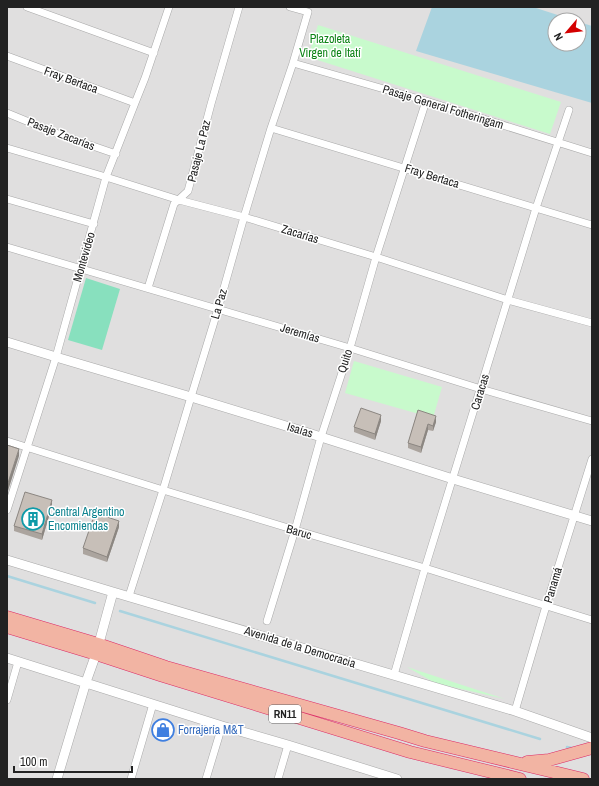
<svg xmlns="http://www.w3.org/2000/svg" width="599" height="786" font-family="'Archivo Narrow',sans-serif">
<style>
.residential{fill:#e0dfdf;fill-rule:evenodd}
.park{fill:#c8facc}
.pitch{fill:#88e0be}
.water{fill:#aad3df}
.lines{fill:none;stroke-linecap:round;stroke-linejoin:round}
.stream{stroke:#aad3df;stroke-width:2.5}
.minor-casing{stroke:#a9a9a9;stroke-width:8}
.tertiary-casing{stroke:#a9a9a9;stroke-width:10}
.trunk-casing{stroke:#dc2a67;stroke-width:13}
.minor{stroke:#fff;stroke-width:7}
.tertiary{stroke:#fff;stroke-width:9}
.trunk{stroke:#f2b4a3;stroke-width:12}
.wall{fill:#aba49e}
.shaded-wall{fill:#8b8681}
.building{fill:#c7bfb8;stroke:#8b8681}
.labels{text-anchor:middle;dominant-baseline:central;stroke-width:3;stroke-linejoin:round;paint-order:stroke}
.shield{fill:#fff;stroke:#646464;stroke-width:1}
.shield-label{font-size:11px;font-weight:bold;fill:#222}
.park-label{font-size:12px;fill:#0c8416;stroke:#fff}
.street-label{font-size:12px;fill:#222;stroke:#fff}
.culture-label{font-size:12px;fill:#0d838f;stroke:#fff;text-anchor:start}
.shop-label{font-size:12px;fill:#366cbe;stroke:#fff;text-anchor:start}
</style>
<rect width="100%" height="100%" fill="#f2efe9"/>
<path class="residential" d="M7,7H592V779H7ZM555,20H579V44H555Z"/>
<path class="park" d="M318,25L561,102L550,134L308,57Z
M354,361L442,387L433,418L345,393Z
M407,667L505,699L435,683Z"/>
<path class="pitch" d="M86,278L120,289L102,350L68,340Z"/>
<path class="water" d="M432,7H533L573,20H555V44H579V22L592,26V103L416,51Z"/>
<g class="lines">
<path class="stream" d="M7,576L95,603
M120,611L540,739
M567,747L572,748"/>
<g class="minor-casing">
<path id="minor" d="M27,7L154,53
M7,56L135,103
M293,63L426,101L592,153
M7,113L58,134L116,154
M271,128L592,225
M7,148L106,177L179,200L244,217L376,257L508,300L592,323
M7,199L94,224
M7,247L350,348L481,389L592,421
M148,288L174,204L188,191L211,104L239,7
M7,441L163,490L295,530L425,568L592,620
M7,510L56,357L106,177L135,103L145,78L169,7
M129,596L163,490L191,397L218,309L244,217L271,128L293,63L308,12L290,7
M267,621L295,530L321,437L350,348L376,257L426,101
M394,675L425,568L536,208L569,110
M7,700L18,662
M515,711L546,606L592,459
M131,779L153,704
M206,779L222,726
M278,779L288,745"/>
</g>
<g class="tertiary-casing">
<path id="tertiary" d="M7,342L56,357L191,397L299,430L453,479L592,521
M7,560L113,592L515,711L592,738
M7,658L222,726L288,745L397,779
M57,779L86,682L96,654L113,592"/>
</g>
<g class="trunk-casing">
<path id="trunk" d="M7,617L98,644L166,667L399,733L425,741L583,779
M7,627L96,654L160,675L410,752L520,779
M527,762L549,760L592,748"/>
</g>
<use href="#minor" class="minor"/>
<use href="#tertiary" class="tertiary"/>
<use href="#trunk" class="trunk"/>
</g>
<path class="wall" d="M418,410L436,422L433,431L428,430L421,453L408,448V443Z
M381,421L375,440L354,432V427Z
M52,506L42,540L14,531V526Z
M119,527L107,562L83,554V548Z"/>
<path class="shaded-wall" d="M381,415V421L375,440V434Z
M436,416V422L433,431V426Z
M428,424V430L421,453V447Z
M19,449V456L7,494V486Z
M52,500V506L42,540V534Z
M119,521V527L107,562V557Z"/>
<path class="building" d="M361,408L381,415L375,434L354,427Z
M418,410L436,416L433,426L428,424L421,447L408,443Z
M7,445L19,449L7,486Z
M25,492L52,500L42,534L14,526Z
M95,513L119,521L107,557L83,548Z"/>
<defs>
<g id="building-ring" transform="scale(1.15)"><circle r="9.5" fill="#fff" stroke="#0f9aa8" stroke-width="1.5"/><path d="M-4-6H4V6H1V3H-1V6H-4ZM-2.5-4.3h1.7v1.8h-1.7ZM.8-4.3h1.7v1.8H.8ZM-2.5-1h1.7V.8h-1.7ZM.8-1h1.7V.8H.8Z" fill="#0f9aa8"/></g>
<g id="shop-ring" transform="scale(1.15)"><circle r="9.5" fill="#fff" stroke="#3f7fe0" stroke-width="1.5"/><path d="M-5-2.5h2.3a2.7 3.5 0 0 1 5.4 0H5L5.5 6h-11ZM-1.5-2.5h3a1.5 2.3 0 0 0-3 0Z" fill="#3f7fe0"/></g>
</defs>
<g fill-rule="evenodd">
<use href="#building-ring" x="33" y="519"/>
<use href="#shop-ring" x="163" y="730"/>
</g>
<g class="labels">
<rect class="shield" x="269" y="705" width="32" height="18" rx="3"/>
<g class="shield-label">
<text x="285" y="714">RN11</text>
</g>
<g class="park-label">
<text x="330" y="39">Plazoleta<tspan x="330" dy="14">Virgen de Itatí</tspan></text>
</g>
<g class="street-label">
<text transform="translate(71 80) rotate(20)">Fray Bertaca</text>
<text transform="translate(443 107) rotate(17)">Pasaje General Fotheringam</text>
<text transform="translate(61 134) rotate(21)">Pasaje Zacarías</text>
<text transform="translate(199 151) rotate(-76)">Pasaje La Paz</text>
<text transform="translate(432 176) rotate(17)">Fray Bertaca</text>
<text transform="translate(300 234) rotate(17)">Zacarías</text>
<text transform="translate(84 257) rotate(-74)">Montevideo</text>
<text transform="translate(219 304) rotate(-74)">La Paz</text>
<text transform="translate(300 333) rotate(17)">Jeremías</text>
<text transform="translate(345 361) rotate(-73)">Quito</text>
<text transform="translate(480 392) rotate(-73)">Caracas</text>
<text transform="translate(300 430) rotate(17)">Isaías</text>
<text transform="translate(299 532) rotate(16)">Baruc</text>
<text transform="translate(553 585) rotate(-73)">Panamá</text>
<text transform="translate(300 647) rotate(17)">Avenida de la Democracia</text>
</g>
<g class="culture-label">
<text x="48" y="512">Central Argentino<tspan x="48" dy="14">Encomiendas</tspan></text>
</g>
<g class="shop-label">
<text x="178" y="730">Forrajería M&amp;T</text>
</g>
</g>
<rect width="599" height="786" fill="none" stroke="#222222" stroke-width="16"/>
<g transform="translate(567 32) rotate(242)"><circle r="19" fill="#ffffff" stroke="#a7a7a7"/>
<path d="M0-3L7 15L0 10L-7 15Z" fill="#d40000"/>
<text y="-6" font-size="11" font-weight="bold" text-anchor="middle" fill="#222222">N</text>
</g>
<path d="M14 766v6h118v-6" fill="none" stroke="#222222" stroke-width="2"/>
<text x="20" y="766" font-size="12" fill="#222222" stroke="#ffffff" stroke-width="3" paint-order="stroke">100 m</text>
</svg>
